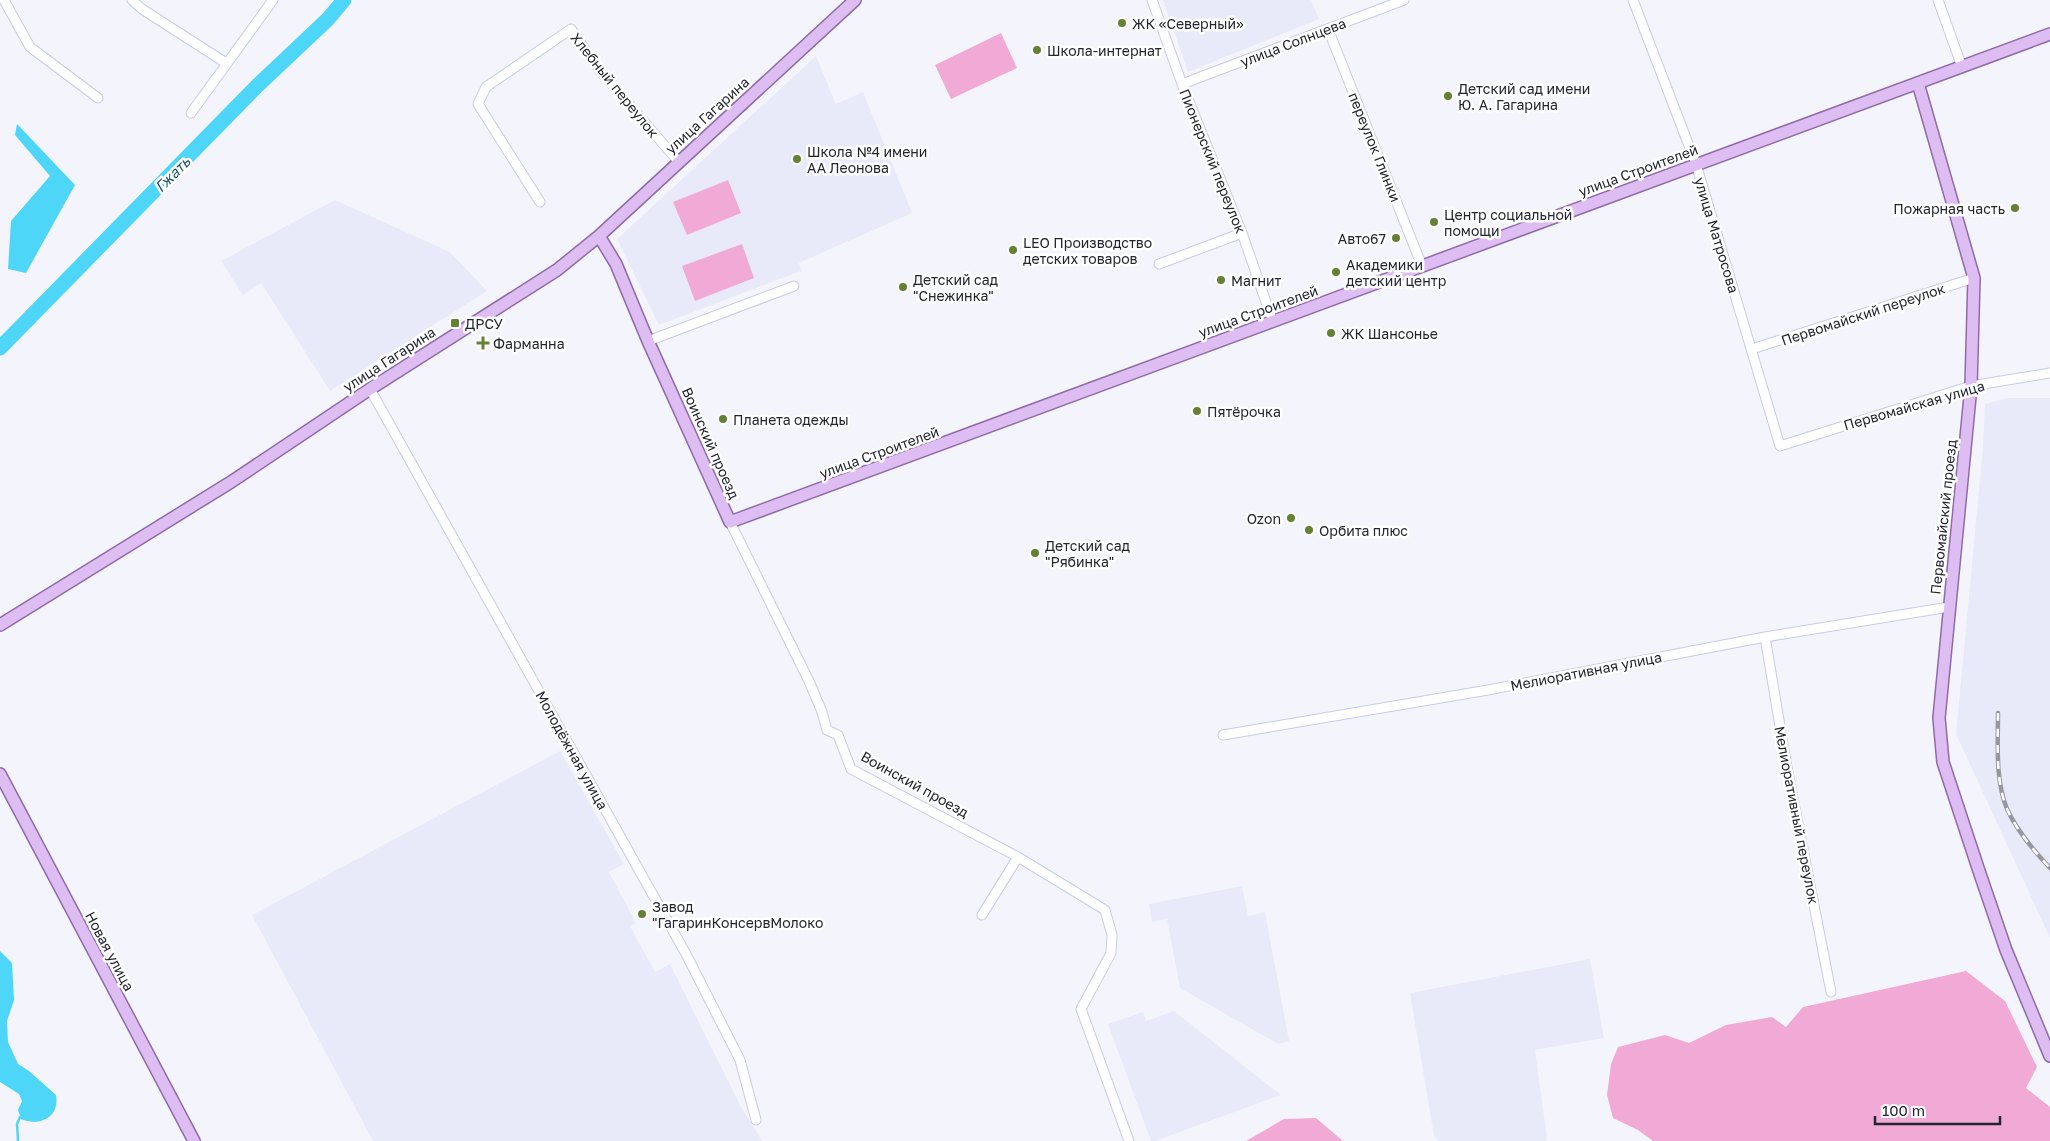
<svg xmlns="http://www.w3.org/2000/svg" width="2050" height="1141" font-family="'Golos Text',sans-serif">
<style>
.built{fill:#e8eafa}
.green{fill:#f1aad5}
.water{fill:#4ed6f9}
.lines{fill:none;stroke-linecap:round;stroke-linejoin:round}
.stream{stroke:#4ed6f9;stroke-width:2.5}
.river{stroke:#4ed6f9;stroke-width:15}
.minor-casing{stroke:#c7caeb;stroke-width:11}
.major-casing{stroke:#8e6ca9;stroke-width:14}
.minor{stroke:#fff;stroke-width:9}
.major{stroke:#debef2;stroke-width:11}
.rail-casing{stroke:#9697a0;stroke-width:4.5}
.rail{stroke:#fff;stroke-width:2.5;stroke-dasharray:8;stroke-linecap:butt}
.poi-dot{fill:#657f33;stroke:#fff;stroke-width:2}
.labels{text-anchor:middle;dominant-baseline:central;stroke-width:5;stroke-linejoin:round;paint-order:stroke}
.poi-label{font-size:14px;fill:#232531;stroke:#fff;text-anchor:start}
.street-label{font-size:14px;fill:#232531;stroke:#fff}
.water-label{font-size:15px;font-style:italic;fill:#205766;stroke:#fff}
</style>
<rect width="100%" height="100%" fill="#f4f5fc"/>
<path class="built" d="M1163,0H1311L1319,19L1188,72Z
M816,56L836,104L863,92L912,213L799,263L801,271L659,325L617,239Z
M335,200L450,252L487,291L330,391L261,283L243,295L221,261Z
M2007,398H2050V938L1956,734L1983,447L1985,404Z
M560,751L624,864L609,872L636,923L630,926L655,972L670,964L740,1105L762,1141H373L252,915Z
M1242,886L1248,916L1265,912L1289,1041L1278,1044L1180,988L1167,919L1152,922L1149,904Z
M1590,959L1604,1038L1535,1050L1547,1138L1545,1141H1438L1434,1136L1410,993Z
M1174,1011L1281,1095L1155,1141H1151L1108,1024L1143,1012L1146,1021Z"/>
<path class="green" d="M1001,33L1017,68L951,99L935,65Z
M728,180L741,213L687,235L673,202Z
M742,244L754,278L695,301L682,266Z
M1966,971L2005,1001L2037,1067L2026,1088L2050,1107V1141H1653L1638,1130L1613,1118L1607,1095L1611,1064L1618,1047L1665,1035L1689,1043L1726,1025L1772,1017L1786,1027L1803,1007Z
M1316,1118L1343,1141H1246L1284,1119Z"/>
<path class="water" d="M17,124L75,185L26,273L8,269L11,221L50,176L15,135Z
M0,951L12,963L14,1000L7,1021L8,1042L18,1064L29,1071L56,1095C60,1117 40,1127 21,1119L18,1110L22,1101L19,1094L0,1082Z"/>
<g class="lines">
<path class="stream" d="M18,1141L17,1124L20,1117"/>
<path class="river" d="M0,348L257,86L328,19L344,0"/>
<g class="minor-casing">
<path id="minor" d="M4,0L30,47L98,98
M132,0L142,9L226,63
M1152,0L1182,84L1242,233L1273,322
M1633,0L1696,164L1780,446L1971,386L2050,373
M1938,0L1962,67
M1328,29L1422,266
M1182,84L1404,0
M191,113L273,0
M540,202L478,104L486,87L571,29L600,71L678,161
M1159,264L1242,233
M648,341L794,286
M1752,349L1974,278
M370,389L686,954L740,1060L756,1120
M730,522L809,681L822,712L827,730L838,735L851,769L1018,857L1105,910L1112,935L1111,953L1081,1009L1129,1141
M1765,637L1786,762L1831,992
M1223,735L1488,690L1765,637L1949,607
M982,915L1018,857"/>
</g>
<g class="major-casing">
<path id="major" d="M1918,83L1974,278L1971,386L1939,718L1943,762L1979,871L2006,950L2050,1056
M599,236L616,264L648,341L730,522L2050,34
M0,625L231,482L370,389L557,270L599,236L855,0
M0,774L194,1141"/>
</g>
<use href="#minor" class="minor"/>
<use href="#major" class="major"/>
<g class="rail-casing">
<path id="rail" d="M1998,713C1998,743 1995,780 2007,809C2017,831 2034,851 2050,868"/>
</g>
<use href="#rail" class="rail"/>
</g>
<g class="poi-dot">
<circle cx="1122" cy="23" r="5"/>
<circle cx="1037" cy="50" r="5"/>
<circle cx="1448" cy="96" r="5"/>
<circle cx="797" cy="159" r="5"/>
<circle cx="2015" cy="208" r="5"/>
<circle cx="1434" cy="222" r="5"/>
<circle cx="1396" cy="238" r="5"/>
<circle cx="1013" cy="250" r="5"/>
<circle cx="1336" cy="272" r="5"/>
<circle cx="1221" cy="280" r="5"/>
<circle cx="903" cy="287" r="5"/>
<rect x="450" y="318" width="10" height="10" rx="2.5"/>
<circle cx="1331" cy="333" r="5"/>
<path d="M480.5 335.5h5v5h5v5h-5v5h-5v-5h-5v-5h5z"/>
<circle cx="1197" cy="411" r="5"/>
<circle cx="723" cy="419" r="5"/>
<circle cx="1291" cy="518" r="5"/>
<circle cx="1309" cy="530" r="5"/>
<circle cx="1035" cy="553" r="5"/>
<circle cx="642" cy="914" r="5"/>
</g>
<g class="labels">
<g class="poi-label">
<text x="1132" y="23">ЖК «Северный»</text>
<text x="1047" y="50">Школа-интернат</text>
<text x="1458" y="88">Детский сад имени<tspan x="1458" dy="16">Ю. А. Гагарина</tspan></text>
<text x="807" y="151">Школа №4 имени<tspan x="807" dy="16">АА Леонова</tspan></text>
<text x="2005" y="208" text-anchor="end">Пожарная часть</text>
<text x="1444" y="214">Центр социальной<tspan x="1444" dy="16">помощи</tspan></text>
<text x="1386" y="238" text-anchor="end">Авто67</text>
<text x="1023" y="242">LEO Производство<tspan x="1023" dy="16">детских товаров</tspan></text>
<text x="1346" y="264">Академики<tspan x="1346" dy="16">детский центр</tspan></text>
<text x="913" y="279">Детский сад<tspan x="913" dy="16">"Снежинка"</tspan></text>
<text x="1231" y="280">Магнит</text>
<text x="465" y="323">ДРСУ</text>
<text x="1341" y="333">ЖК Шансонье</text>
<text x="493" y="343">Фарманна</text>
<text x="1207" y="411">Пятёрочка</text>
<text x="733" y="419">Планета одежды</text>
<text x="1281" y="518" text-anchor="end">Ozon</text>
<text x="1319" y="530">Орбита плюс</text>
<text x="1045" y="545">Детский сад<tspan x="1045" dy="16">"Рябинка"</tspan></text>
<text x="652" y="906">Завод<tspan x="652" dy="16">"ГагаринКонсервМолоко</tspan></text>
</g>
<g class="street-label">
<text transform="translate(1293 42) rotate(-21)">улица Солнцева</text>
<text transform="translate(615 85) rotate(51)">Хлебный переулок</text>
<text transform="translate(707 115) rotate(-42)">улица Гагарина</text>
<text transform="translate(1375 147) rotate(68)">переулок Глинки</text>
<text transform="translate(1213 161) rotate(68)">Пионерский переулок</text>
<text transform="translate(1638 170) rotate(-20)">улица Строителей</text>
<text transform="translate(1717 235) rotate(73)">улица Матросова</text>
<text transform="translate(1258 311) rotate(-20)">улица Строителей</text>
<text transform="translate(1863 314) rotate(-18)">Первомайский переулок</text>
<text transform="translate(389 359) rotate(-33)">улица Гагарина</text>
<text transform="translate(1914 405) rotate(-16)">Первомайская улица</text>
<text transform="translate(711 443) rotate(66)">Воинский проезд</text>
<text transform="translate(879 452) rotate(-20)">улица Строителей</text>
<text transform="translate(1943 517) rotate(-84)">Первомайский проезд</text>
<text transform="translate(1586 671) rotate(-11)">Мелиоративная улица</text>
<text transform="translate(572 750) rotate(61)">Молодёжная улица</text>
<text transform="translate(915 784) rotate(29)">Воинский проезд</text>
<text transform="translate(1797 815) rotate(79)">Мелиоративный переулок</text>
<text transform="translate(110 951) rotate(62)">Новая улица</text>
</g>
<g class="water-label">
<text transform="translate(172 174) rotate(-45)">Гжать</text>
</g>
</g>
<path d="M1875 1116v8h125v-8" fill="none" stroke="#232531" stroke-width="2.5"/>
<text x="1882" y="1116" font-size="15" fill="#232531" stroke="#ffffff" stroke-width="4" paint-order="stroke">100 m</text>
</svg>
